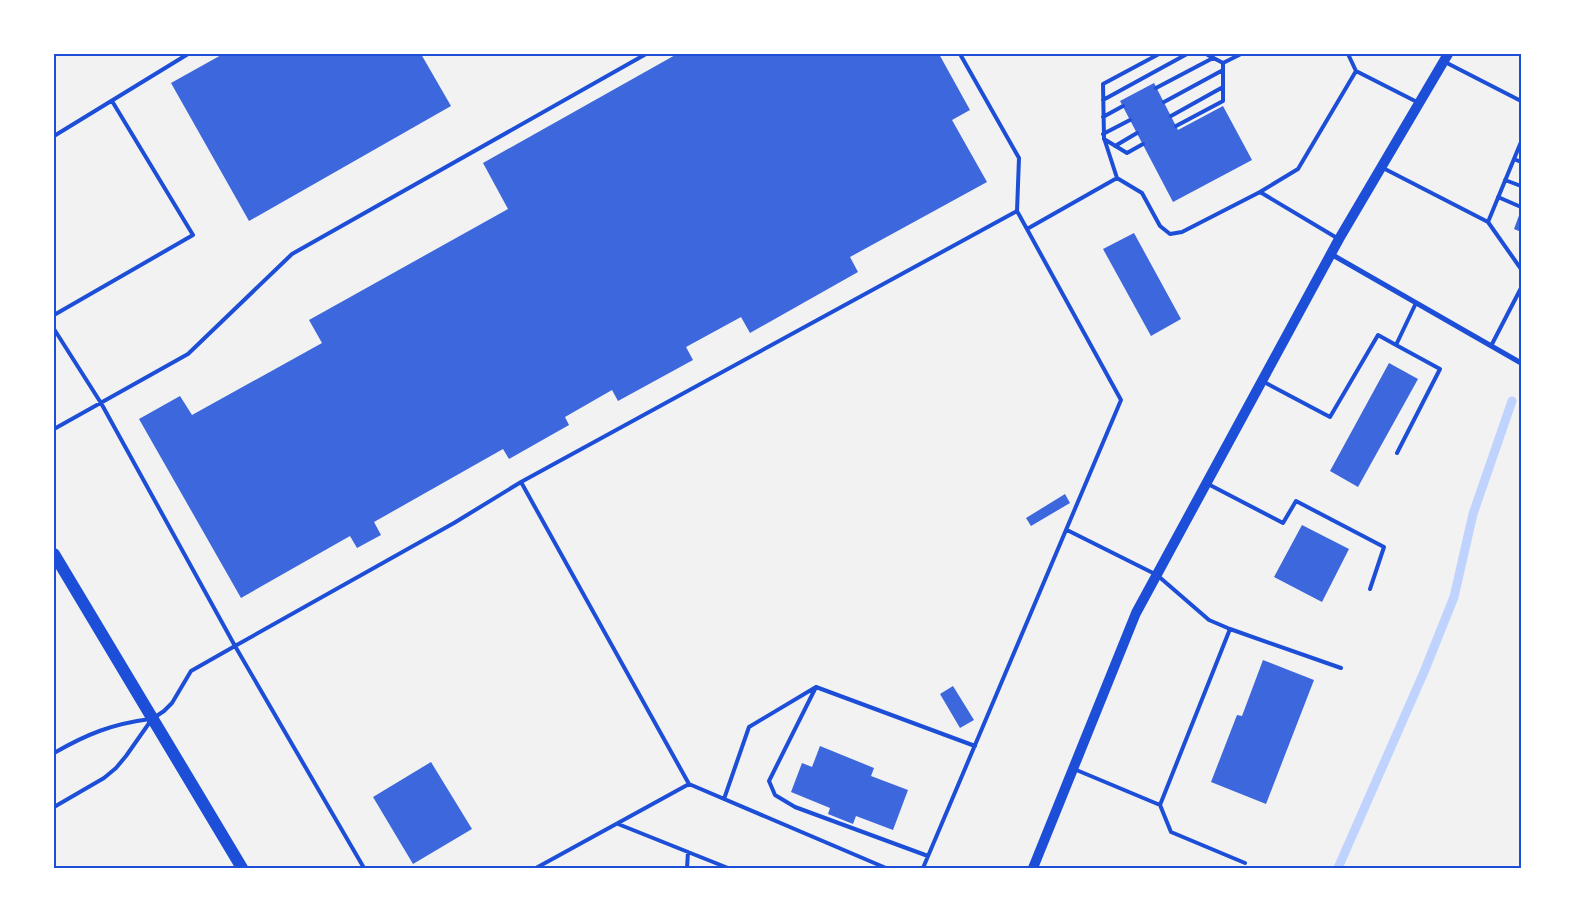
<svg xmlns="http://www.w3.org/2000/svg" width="1575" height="922" font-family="Rubik,sans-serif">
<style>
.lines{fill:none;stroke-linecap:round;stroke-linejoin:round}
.stream{stroke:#bfd3fe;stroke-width:9}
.building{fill:#3d67dc}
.service{stroke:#1d4ed8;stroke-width:4}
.minor{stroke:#1d4ed8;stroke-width:5}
.secondary{stroke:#1d4ed8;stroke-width:10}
.primary{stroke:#1d4ed8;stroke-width:12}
.neatline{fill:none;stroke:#1d4ed8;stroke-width:2}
</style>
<rect width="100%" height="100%" fill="#f2f2f2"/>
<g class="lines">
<path class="stream" d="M1338,868L1424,672L1454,597L1473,514L1512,401"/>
</g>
<path class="building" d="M223,54H421L451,106L249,221L171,83Z
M677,54H939L970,110L952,120L987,182L850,257L858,272L750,333L741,317L686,347L693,360L618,401L612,390L565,417L569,425L509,459L503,449L374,522L381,535L357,548L350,536L241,598L139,419L180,396L192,415L322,343L309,320L508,209L483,163Z
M1154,83L1178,130L1223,106L1252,160L1173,202L1120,101Z
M1521,210V232L1514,229Z
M1134,233L1181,319L1151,336L1103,249Z
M1389,363L1418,379L1358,487L1330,471Z
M1065,494L1070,503L1031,526L1026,518Z
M1302,525L1349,549L1322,602L1274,577Z
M1263,660L1314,680L1266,804L1211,782L1237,715L1242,716Z
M953,686L974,720L960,728L940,694Z
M820,746L874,768L871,776L908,790L893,830L856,816L853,824L828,814L830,808L791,792L802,763L812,767Z
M431,762L472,829L413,864L373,797Z"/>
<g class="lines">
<path class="service" d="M960,54L1019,158L1017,211
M1159,54L1103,84L1104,138L1117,178L1142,193L1160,226L1170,234L1182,232L1260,192L1298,169L1356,71
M1206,54L1223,63L1241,54
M1348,54L1356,71L1417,102
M1445,62L1521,101
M1156,88L1213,58
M1103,100L1187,54
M1164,102L1223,70
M1171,116L1223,87
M1103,117L1123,106
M1176,126L1223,101V63
M1103,134L1130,120
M54,136L188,54
M1104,139L1127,153L1143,144
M1521,142L1488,222L1521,269
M1115,146L1137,133
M1514,159L1521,162
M1383,168L1488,222
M1505,180L1521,186
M1260,192L1337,238
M1498,197L1521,207
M1027,229L1117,178
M54,315L193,235L112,101
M54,329L101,403L235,646L454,523L521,482L689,784
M1491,346L1521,288
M1264,382L1330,417L1378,335L1396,345
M54,429L188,354L292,254L646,54
M1397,453L1440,369L1396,345L1416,303
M521,482L1017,211L1121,400L923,868
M1208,484L1283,523L1296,501L1384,547L1370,589
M1067,530L1157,575L1209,620L1230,629L1341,668
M1230,629L1160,805L1171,832L1245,863
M816,687L769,781L775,795L795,807L928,856
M816,687L975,746
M54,753C87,734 112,724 150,719
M1074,769L1160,805
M724,799L749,727L816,687
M54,807L104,778L116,768L126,756L152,719L164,711L172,703L191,671L235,646L364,868
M618,824L728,868
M536,868L689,784L886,868
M687,868L688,852"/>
<path class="minor" d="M1331,254L1521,363"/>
<path class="secondary" d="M1033,868L1136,613L1339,239L1448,54"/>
<path class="primary" d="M54,554L242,868"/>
</g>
<rect width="1575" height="922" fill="none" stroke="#ffffff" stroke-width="110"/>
<rect x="55" y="55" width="1465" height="812" class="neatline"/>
</svg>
